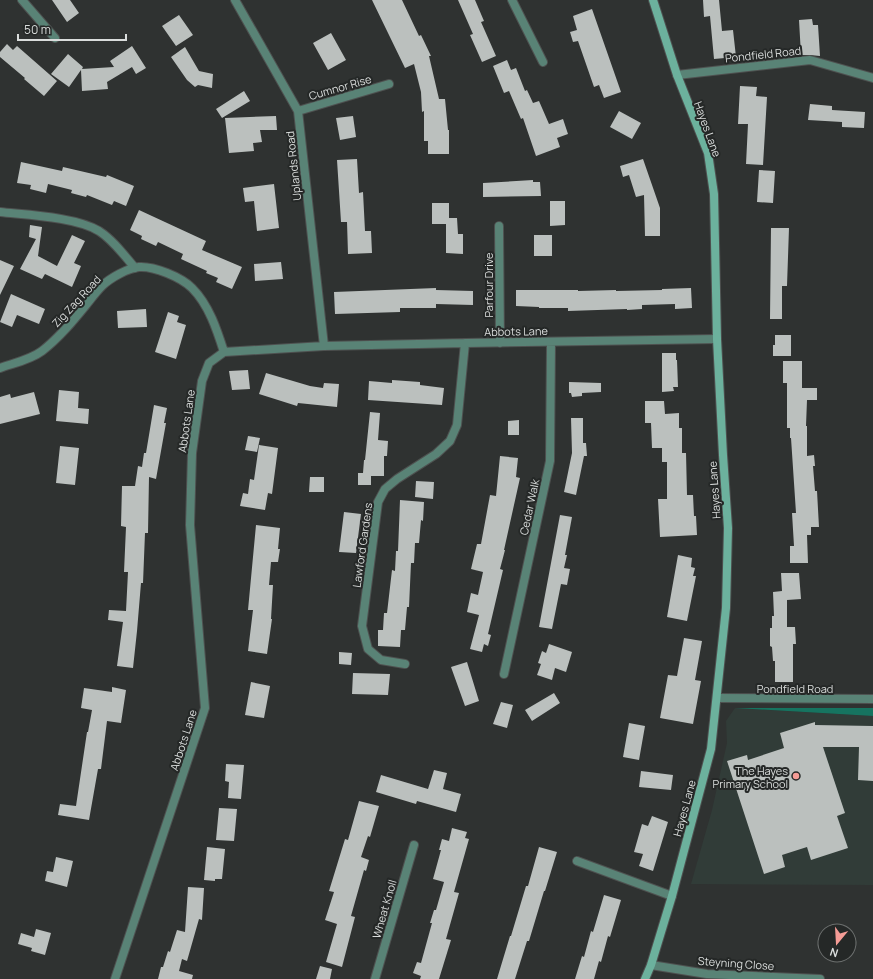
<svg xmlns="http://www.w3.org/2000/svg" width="873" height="979" font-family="Manrope,sans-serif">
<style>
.built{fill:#313c38}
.forest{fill:#167460}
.building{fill:#bbc0be}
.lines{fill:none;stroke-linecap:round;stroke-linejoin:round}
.street-casing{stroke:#4e5150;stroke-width:10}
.secondary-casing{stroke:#4e5150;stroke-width:10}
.street{stroke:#598376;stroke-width:8}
.secondary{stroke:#6cb19d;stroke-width:8}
.poi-dot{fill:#f59c96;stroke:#252827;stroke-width:1.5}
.labels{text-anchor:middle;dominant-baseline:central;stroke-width:4;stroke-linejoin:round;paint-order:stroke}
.street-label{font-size:11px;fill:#dadddc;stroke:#252827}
.poi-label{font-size:11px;fill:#dadddc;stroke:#252827;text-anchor:end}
</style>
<rect width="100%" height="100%" fill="#2f3231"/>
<path class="built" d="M735,708L873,716V885L691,884L712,810L727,743L726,721Z"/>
<path class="forest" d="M735,708H873V716Z"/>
<path class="building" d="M52,0H70L79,13L67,22Z
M372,0H402L419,36L421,35L431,56H429L439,99H445L448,130H449V154H428V141H424V111L422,112L421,92L414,64L405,68Z
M458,0H475L484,21L481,22L496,56L482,62L470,35L473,34Z
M703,0H719L722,31L733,30L736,57L714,59L710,16L704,17Z
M592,9L621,92L604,98L599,85L594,87L578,41L573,42L570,32L577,30L573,16Z
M179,15L193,35L176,46L162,26Z
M812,19L813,25H818L820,56L810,55H801L799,20Z
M331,33L346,60L328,70L313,43Z
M7,44L13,50L17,46L57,81L44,96L24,79L25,78L0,57V52Z
M132,46L146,68L136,74L132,67L107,82L108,89L82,91L81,70L69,87L51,74L68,54L83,67L82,69L114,67L110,61Z
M185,47L199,71L213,74L212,88L198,85L195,87L187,80L171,57Z
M507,60L511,70L516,68L525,91L527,90L533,103L539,101L549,124L563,119L568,134L557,138L560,147L536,156L523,118L521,119L509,91L504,93L493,66Z
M740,86L757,87L756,96L767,97L763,165L746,164L748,124H738Z
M244,91L250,101L222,118L216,109Z
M810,104L832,106V110L865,112L864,128L842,127V122L808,120Z
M619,111L641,123L632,139L610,127Z
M276,116L277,130H260L262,142L253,143L254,151L229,153L225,118Z
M353,116L356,137L340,140L336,118Z
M357,159L359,193L363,192L365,231H371L372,253L348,254L347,222H341L337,160Z
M643,159L660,208V236H645L644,195L636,197L629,175L623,177L620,166Z
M21,162L62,171L63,167L106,177L107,175L134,186L126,206L114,201L112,205L87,195L86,197L71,193L72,190L48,184L46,193L30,189L31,185L17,183Z
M759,170L775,171L773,203L757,202Z
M533,180V182H540L541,196L483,197V183Z
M274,184L279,228L257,231L254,201L245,202L243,188Z
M550,201H565V225L550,226Z
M432,203H449V218H457L458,234H463V254L446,253V224H432Z
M139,210L206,241L202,250L242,267L232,289L216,282L218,278L206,273L207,271L181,259L183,254L158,242L156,246L141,239L142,236L130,230Z
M30,225L42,227L38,256L57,266L72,235L85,241L74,263L81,266L72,287L45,274L42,279L20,269L36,239L29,237Z
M771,228H789L787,286H782V319H770Z
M534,235H552V256H534Z
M0,260L14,266L0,295Z
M281,262L283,279L255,281L254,264Z
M436,288V290L473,291V305L436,304V308H400V312L335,314L334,292Z
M691,288L692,308L675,309V304L642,305V309L627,310V309L568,311V308H539V307L516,306V290H578V291L616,290V291L662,290V289Z
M11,294L45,309L39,324L17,315L12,327L0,322Z
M146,309L147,327L118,328L117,311Z
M168,312L179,316L177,322L186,325L176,359L155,352Z
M775,335H791V356H773V345H775Z
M662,353H676V360H677L678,387H673L674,391L662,392Z
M783,361H802V388H817V400H807L806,426H807V456L814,455L815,466H813L815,491H817L819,527H811V535H807L808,563H790V546H794L792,513H796L791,438H790V428H787V383H783Z
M248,370L250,389L232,390L229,371Z
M266,373L310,386L323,388L324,383L339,384L337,407L298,403L297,406L259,394Z
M392,380L420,382V385L444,388L442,405L368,400L369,381L392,383Z
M569,382L601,383V392L582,393V396L572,397L571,393H569Z
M59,390L79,392L78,408L89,409L88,424L56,421Z
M34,392L40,414L0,424V397L10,394L11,398Z
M645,401H664L665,414L679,413V428H682V453H686L687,495H693L694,516H696L697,535L660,537L658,499H667V462H662V448H652L651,423H645Z
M154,405L167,408L164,423H166L156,479L149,477L148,533H145L143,583H141L137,631L133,668L117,666L123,622L108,620L109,610L126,611L128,572H124L126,527L121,526L122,486H135L138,466L142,467L144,453H146Z
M370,412L380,413L378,440L388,441L387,456H384V476H371V485H358V473H363L364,460H365Z
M571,418H583V443H586L587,456H584L576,495L564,492L572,453Z
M519,420V435H508V421Z
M248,436L260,438L257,452L245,450Z
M259,445L278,448L272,494L268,493L265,510L240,506L243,493L248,494L250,479L254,480Z
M60,446L79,448L75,485L56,483Z
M500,456L518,458L516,477L520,478L504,550H505L500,569L503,570L488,634L491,635L488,646L484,644L482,652L470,649L479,615L467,612L471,593L478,595L483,572L471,569L477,544H481L490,495L496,496Z
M310,477H324V492H309Z
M416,481L434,482L433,499L415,497Z
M400,500L424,502L423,521L421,520L419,543H415L414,563H411L409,607H407L405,630H401L400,647L378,646V630H383L384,613H387L392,570L395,571L396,551H398Z
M344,512L361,514L356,553L339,552Z
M560,515L572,517L565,555H567L564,568L570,569L567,585L561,584L552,629L539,627Z
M256,525L280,528L278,549H280L278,562H271L269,585H273L271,619H272L267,654L248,651L253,610H248Z
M678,555L692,558L691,567L695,568L693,576H696L687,621L667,617Z
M781,573H799L801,599L787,600V627H795L796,644H793V682H775V661H773L772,647L770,646V628H772V616H774L773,592L782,591Z
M684,638L702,641L695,680L701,681L693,724L660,718L668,675L677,676Z
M549,644L572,652L566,672L555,668L552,680L537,675L541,664L538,663L542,651L546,653Z
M339,652L352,653L351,665L339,664Z
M467,662L479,701L465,706L451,667Z
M353,673L390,674L388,695L352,694Z
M251,682L270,686L264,718L245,715Z
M112,687L126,690L121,723L107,721L101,769H98L89,820L58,815L60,804L76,806L87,732H88L92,710L81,708L84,688L112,692Z
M554,693L560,703L532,721L525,710Z
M501,702L513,705L507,728L493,724Z
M815,722V725L873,726V781L858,780L859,747H823L845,813L837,816L848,848L811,860L807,847L782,855L785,867L764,874L727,761L747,755L748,760L784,748L780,733Z
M629,723L645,726L639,760L623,757Z
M226,764L244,765L241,799L228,798L229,782L225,781Z
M434,770L447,773L443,789L461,794L456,812L417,801L416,804L376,792L381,775L428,789Z
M641,771L673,775L671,790L639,787Z
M359,801L379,806L370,837L368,836L361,857L369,860L366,871L364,870L351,916L355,917L342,967L326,962L337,924L325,920L334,892L329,891L345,839L348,840Z
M219,808L237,809L234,841L216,840Z
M652,816L668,822L653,871L639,866L643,854L634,852L642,824L648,826Z
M452,828L467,832L465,838L469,839L454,892L459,893L446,939L451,940L439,979H420L421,976L413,973L417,962L421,963L432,923H430L434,910H436L444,882L433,879L441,850H439L442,839L449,841Z
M207,847L225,849L222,879H215V881L204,880Z
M539,847L557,852L545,891H544L529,941H527L515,979H497L510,936H511L526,886H528Z
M56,857L73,861L67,887L45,881L47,871L53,872Z
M188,887L204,888L202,920L199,919L187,961L182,959L179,971L193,975L192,979H158L161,967H163L168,951L170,952L177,930L185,932Z
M604,895L621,900L610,937L608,936L601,962L599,961L594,979H575L582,956L584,957L591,931L593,932Z
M36,929L51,933L45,955L31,951L32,948L18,944L21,933L34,937Z
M320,966L332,969L330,979H316Z"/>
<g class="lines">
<g class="street-casing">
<path id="street" d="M22,0L55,38
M235,0L298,111L324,346
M512,0L543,62
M677,75L810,60L873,78
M298,111L389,84
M0,212C27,215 76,217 99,231C113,240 124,255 135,268
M499,226L500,343
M0,368C14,363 30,360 42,351C59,338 73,321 86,305C91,299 96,292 102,286C110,278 128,268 139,267C154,266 181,277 192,288C209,305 217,330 224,352
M405,664L381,660L368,649L362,626L378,502L385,489L397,479L436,454L450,441L457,425L465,343
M504,674L550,461L551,342
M717,698L873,699
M577,861L672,896
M651,965L707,974L820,979
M115,979L205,708L190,525L192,453L202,381L209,363L224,352L324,346L465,343L717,339
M375,979L414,845"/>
</g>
<g class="secondary-casing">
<path id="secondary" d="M645,979L651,965L672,896L711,749L726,608L728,528L723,455L717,339L714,194L708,153L677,75L653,0"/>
</g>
<use href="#street" class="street"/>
<use href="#secondary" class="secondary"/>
</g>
<circle class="poi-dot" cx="796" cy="776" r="4"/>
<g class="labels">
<g class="street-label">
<text transform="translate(763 54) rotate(-6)">Pondfield Road</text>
<text transform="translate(340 87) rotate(-16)">Cumnor Rise</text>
<text transform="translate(708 129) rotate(70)">Hayes Lane</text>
<text transform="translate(293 166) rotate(-96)">Uplands Road</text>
<text transform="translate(488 285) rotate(-90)">Parfour Drive</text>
<text transform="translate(76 301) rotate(-47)">Zig Zag Road</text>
<text transform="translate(516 331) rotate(-1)">Abbots Lane</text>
<text transform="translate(186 421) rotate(-82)">Abbots Lane</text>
<text transform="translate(714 490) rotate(-94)">Hayes Lane</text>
<text transform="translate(529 507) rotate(-78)">Cedar Walk</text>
<text transform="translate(362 545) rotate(-82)">Lawford Gardens</text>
<text x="795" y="688">Pondfield Road</text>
<text transform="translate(183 740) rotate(-72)">Abbots Lane</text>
<text transform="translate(684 808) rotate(-75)">Hayes Lane</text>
<text transform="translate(384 909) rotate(-74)">Wheat Knoll</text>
<text transform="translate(736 963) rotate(4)">Steyning Close</text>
</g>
<g class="poi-label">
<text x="788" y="770">The Hayes<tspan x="788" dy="13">Primary School</tspan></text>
</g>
</g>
<g transform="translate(837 943) rotate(198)"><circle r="19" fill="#252827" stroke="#6d706f"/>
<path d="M0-3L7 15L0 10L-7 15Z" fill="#f59c96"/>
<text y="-6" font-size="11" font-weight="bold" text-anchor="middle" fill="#dadddc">N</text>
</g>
<path d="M18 34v6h108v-6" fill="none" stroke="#dadddc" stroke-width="2"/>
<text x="24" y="34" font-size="12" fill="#dadddc" stroke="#252827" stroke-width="3" paint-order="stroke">50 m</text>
</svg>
